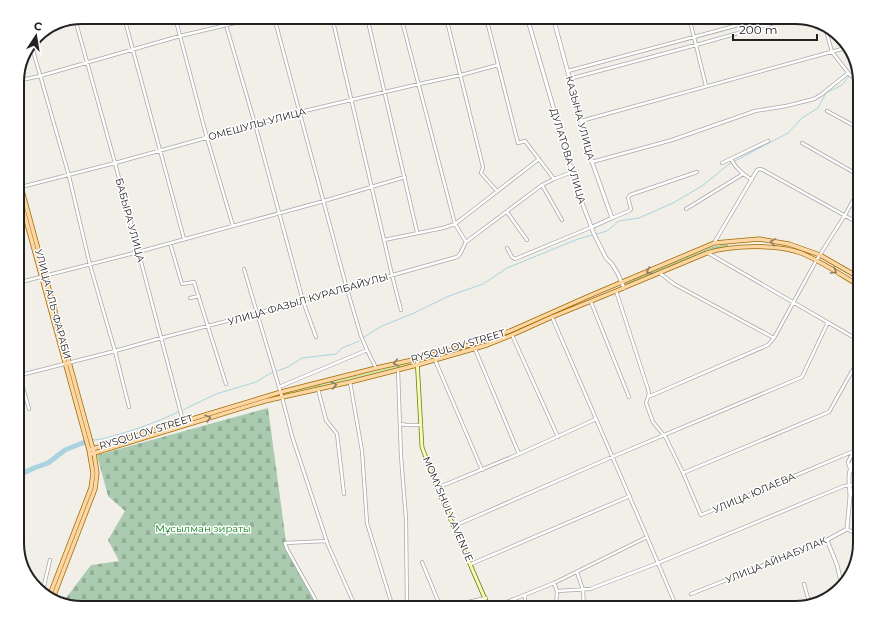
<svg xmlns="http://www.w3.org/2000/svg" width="877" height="625" font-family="Montserrat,sans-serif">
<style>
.grass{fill:url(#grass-tufts)}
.forest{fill:url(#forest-crowns)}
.cemetery{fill:url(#cemetery-stones)}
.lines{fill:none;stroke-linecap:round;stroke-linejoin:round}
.stream{stroke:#aad3df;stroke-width:1}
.river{stroke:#aad3df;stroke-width:5}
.minor-casing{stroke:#a9a9a9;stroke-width:4}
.tertiary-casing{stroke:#a9a9a9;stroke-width:4.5}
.secondary-casing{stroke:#707d05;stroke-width:4.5}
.primary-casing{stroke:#a06b00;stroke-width:5}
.minor{stroke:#fff;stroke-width:2.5}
.tertiary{stroke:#fff;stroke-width:3}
.secondary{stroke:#f7fabf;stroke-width:3}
.primary{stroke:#fcd6a4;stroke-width:3.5}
.oneway{stroke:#8f7c63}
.labels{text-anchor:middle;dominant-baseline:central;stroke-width:3;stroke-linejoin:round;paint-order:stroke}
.street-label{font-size:10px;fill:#222;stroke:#fff}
.park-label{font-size:10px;fill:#0c8416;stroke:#fff}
.rim{fill:none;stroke:#222;stroke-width:2}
</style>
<defs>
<pattern id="grass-tufts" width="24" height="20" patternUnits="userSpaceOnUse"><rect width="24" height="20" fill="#cdebb0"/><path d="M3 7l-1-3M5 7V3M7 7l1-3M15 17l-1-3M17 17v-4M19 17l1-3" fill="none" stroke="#b0c997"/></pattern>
<pattern id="forest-crowns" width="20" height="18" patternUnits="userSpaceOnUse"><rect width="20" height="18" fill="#add19e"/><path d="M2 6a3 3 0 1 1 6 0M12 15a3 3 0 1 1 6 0" fill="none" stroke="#95b388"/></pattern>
<pattern id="cemetery-stones" width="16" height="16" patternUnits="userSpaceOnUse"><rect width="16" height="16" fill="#aacbaf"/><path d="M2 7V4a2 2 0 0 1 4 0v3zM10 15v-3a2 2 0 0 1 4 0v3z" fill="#92ae96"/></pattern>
</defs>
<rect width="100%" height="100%" fill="#f2efe9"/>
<path class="grass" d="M414,361V364L284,395V393Z"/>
<path class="forest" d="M728,244V247L713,249L626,285L625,283L712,247Z"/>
<path class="cemetery" d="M268,408L287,549L319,608H81L63,602L91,565L119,561L108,540L125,511L108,496L97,455Z"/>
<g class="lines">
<path class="stream" d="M851,74L856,67
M364,337L382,326L414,313L449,296L483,284L507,268L578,239L607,231L619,221L639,218L673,203L702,186L729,164L788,133L802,118L818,108L826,93L842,85L849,76
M183,410L216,394L256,382L269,374L288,367L302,358L336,354L342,348L359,341
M93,440C102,440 111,436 120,434C140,428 160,421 178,412"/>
<path class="river" d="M17,476L34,468L48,463L65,450L90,440"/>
<g class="minor-casing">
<path id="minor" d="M124,17L184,239
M175,17L207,138L233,226
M274,17L347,289L361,336L367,350L376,368
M332,17L384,240L392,275L401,310
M367,17L417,232
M401,17L455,224L466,242
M446,17L483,167L481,173L497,191
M486,17L518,143L525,141L554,179
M689,17L706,86
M75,19L115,163L183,421
M554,21L569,17
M226,25L255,124L303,301L316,337
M825,27L832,52L850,75L860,81
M32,47L69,176L90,265L115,351L129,407
M568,71L768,17
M569,79L696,45L795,17
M17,81L40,76L180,36L260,17
M827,111L860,129
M581,121L849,47
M802,143L860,176
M731,159C736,169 743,174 752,180
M592,162L672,140L755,111L786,106L814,99L822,94L848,73
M722,163L768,141
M542,185L562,220
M17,188L115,163L300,112L419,84L461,75L498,65
M686,209L743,174
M507,212L527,240
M612,218L629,211L631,209L628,198L630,195L697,172
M384,240L443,228L455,224L539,159
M170,243L182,284L194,282L226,384
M714,243L757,170L760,169L763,170L860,224
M507,248L512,257L515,259L592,227
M708,253L860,341
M244,269L282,397L292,436L328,545L356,608
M660,273L674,284L774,338
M17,283L138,252L324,201L405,177
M616,291L648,389L649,394L646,403L653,422L666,438L683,473L701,515L854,451
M190,298L199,296
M591,302L629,397
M552,317L647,537L674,601L679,608
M512,335L558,437
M475,349L519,454
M435,360L482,470
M17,366L29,409
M398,370L401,456L406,519L407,608
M17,376L115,351L161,338L258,313L457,257L460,254L466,242L542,185L554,179L572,172
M350,382L362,451L367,523L393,608
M279,387L367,350
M318,389L326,420L337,434L344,494
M648,397L768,345L774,338L816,261L845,215L860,188
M400,424L407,425H421
M860,439L848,462C849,469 854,474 860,477
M683,473L829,412L860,357
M437,488L519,454L596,419
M454,526L612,457L802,377L828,322
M847,529L860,536
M422,562L441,608
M471,564L630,496
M577,572L583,590L584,608
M554,583L557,591L590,589L658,563L844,486L854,485L860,488
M804,584L810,605
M42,594L50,560
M691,594L827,540
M659,602L661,604L660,608
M772,603L773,608
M319,608L315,599L287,549L285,543L327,541
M441,608L486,598
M492,608L554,583L647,537
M525,608V595
M556,608L557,591"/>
</g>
<g class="tertiary-casing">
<path id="tertiary" d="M527,17L578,192L594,234L606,258L612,264L618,274L624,288
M553,17L581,121L592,162L612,218L592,227
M851,495C855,483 856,472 860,461
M842,586L837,565L827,540L847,529L850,496L849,482V475L851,465L860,447"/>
</g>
<g class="secondary-casing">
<path id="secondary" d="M417,359L422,447L437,488L489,608"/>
</g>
<g class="primary-casing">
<path id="primary" d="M17,172L94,453L97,473L95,489L53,598
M17,187L89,450L93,473L91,488L49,597
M89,450L281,392L376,368L417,359L473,344L510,331L589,296L714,243L759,239L789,244L820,255L860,278
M91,454L265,401L350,382L417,365L487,345L512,335L552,317L616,291L707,253C731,245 778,244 801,253C821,261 841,275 860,286"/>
</g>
<use href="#minor" class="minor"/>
<use href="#tertiary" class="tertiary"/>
<use href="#secondary" class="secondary"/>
<use href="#primary" class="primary"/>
</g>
<defs><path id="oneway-chevron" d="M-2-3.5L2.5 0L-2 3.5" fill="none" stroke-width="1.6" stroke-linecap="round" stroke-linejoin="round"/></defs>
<g class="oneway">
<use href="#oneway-chevron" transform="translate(773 242) rotate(-170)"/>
<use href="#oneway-chevron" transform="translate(649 271) rotate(157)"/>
<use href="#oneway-chevron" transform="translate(834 271) rotate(30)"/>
<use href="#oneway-chevron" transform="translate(396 363) rotate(168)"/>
<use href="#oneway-chevron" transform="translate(334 385) rotate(-12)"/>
<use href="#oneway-chevron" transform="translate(208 418) rotate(-17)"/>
</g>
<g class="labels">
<g class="street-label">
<text transform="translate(580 118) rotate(75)">КАЗЫНА УЛИЦА</text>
<text transform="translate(257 124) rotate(-15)">ОМЕШУЛЫ УЛИЦА</text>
<text transform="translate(568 156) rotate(73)">ДУЛАТОВА УЛИЦА</text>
<text transform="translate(130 220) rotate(75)">БАБЫРА УЛИЦА</text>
<text transform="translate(308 299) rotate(-16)">УЛИЦА ФАЗЫЛ КУРАЛБАЙУЛЫ</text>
<text transform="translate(53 304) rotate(75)">УЛИЦА АЛЬ-ФАРАБИ</text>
<text transform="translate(458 346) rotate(-16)">RYSQULOV STREET</text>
<text transform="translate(146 432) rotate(-17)">RYSQULOV STREET</text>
<text transform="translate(754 493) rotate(-23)">УЛИЦА ЮЛАЕВА</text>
<text transform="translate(448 509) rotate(67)">MOMYSHULY AVENUE</text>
<text transform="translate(776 560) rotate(-22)">УЛИЦА АЙНАБУЛАК</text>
</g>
<g class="park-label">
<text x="203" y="528">Мұсылман зираты</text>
</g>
</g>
<path d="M0 0H877V625H0ZM82 24H795A58 58 0 0 1 853 82V543A58 58 0 0 1 795 601H82A58 58 0 0 1 24 543V82A58 58 0 0 1 82 24Z" fill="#fff" fill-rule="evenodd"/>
<path class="rim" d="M82 24H795A58 58 0 0 1 853 82V543A58 58 0 0 1 795 601H82A58 58 0 0 1 24 543V82A58 58 0 0 1 82 24Z"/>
<g transform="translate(36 36) rotate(12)" stroke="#ffffff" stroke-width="3" paint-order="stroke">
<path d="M0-3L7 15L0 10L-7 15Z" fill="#222222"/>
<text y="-6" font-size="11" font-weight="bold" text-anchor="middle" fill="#222222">С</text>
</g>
<path d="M733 34v6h84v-6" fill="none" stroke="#222222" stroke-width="2"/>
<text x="739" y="34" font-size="12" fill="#222222" stroke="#ffffff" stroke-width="3" paint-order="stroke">200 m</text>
</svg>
